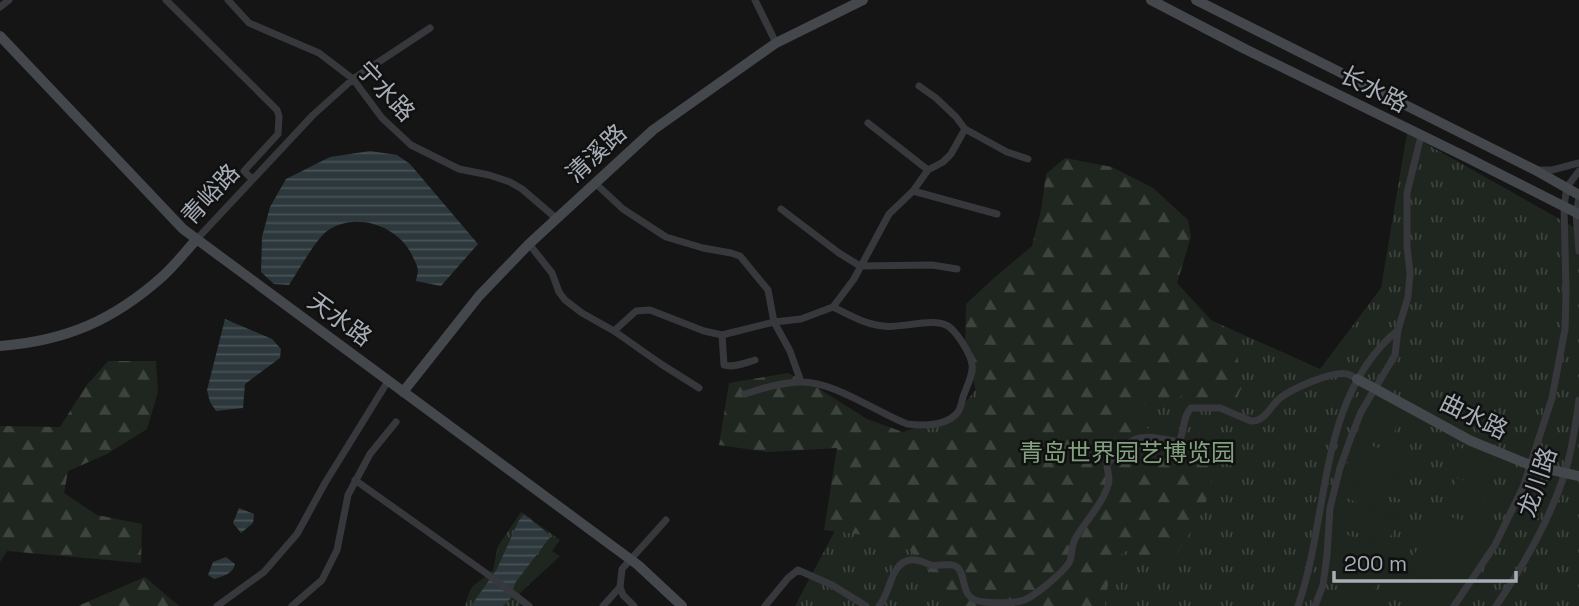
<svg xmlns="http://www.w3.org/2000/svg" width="1579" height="606" font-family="'Space Grotesk','Noto Sans SC',sans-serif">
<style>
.grass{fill:url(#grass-tufts)}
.forest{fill:url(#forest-firs)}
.garden{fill:#1f261f}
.water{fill:url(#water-rules)}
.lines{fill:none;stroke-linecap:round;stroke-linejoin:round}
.street{stroke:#36383b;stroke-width:7}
.secondary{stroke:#44474b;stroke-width:10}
.labels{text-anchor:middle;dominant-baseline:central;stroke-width:5;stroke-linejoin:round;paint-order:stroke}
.street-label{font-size:24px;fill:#a7aeb6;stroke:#101011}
.park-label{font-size:24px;fill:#82a17e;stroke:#101011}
</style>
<defs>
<pattern id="grass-tufts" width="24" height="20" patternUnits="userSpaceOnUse" patternTransform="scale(1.75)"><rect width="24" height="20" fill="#1f261f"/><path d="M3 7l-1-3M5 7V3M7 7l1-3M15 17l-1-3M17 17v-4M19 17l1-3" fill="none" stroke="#3d433d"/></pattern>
<pattern id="forest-firs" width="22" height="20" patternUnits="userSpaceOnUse" patternTransform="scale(1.75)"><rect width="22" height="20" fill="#1f261f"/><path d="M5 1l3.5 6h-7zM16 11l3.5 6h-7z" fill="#3d433d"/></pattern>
<pattern id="water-rules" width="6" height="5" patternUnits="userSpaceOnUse" patternTransform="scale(1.75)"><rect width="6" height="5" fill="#2d383c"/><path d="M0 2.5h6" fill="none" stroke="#495256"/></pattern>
</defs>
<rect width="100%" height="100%" fill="#151516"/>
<path class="grass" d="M1407,133L1579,230V606H795L884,438L955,415L1081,262L1320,369L1381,288Z
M521,512L560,540L552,551L560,556L520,593L521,604L520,606H465L468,596L472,587L493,570L498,546Z"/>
<path class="forest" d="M1065,158L1112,167L1153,188L1188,220L1191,237L1177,283L1235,346L1243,384L1233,407L1179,396L1138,407L1137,421L1188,455L1215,466L1204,510L1171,564L1126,551L1111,561L1105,606H961L920,560L897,539L824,530L837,448L767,452L719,445L729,383L788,373L818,388L867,419L925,440L962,426L979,402L965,349L966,304L994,278L1032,246L1041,210L1046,174Z
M108,361H156L158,392L147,429L107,454L68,471L64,493L97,515L142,524L141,563L7,551L0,562V426L60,427L86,386Z
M145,577L179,606H78Z"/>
<path class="garden" d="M1372,399L1399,413L1394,434L1381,438L1366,425L1364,414Z
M1360,437L1376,448L1396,445L1402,455L1405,477L1348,455L1354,438Z
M1454,445L1503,466L1501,472L1487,486L1457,475Z
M1351,459L1404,482V501L1342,475L1346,465Z
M1457,478L1488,490L1476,520L1444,509Z
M1341,480L1402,507L1398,517L1338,495Z
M1337,498L1398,519L1387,543L1334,525Z
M1441,513L1467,523L1460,536L1448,547L1424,539Z
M1472,525L1496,535L1492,545L1458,594L1407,567L1421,543L1448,550L1465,537Z
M1332,530L1360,539L1348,589L1326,582Z
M1362,541L1379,545L1387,550L1378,573L1373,595L1350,590Z
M1409,570L1432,583L1418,606H1414L1400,596Z
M1434,583L1451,592L1455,597L1447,606H1420Z
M1324,589L1372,602L1371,606H1319Z"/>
<path class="water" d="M370,151L397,155L410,164L478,244L441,286L416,281C416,278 418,274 418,271C418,266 414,260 412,255C398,226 356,211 327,231C316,239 297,273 289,285L274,284L261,272L262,237L270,207L286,179L330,157Z
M225,319L272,339L281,349L280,358L245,384L243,408L216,411L210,402L207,390Z
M239,508L254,514L253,523L241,533L233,523Z
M524,514L551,536L515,583L511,598L503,606H471L497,569L518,522Z
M226,557L235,564C233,574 223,576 214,579L208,575L213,562Z"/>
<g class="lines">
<path class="street" d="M166,0L277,110L279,116L278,134L244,171L252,179
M228,0L249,23L319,53L353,79L382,118L411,145L459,169L489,175L510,182L522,189L557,219
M755,0L776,43
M0,7L9,0
M919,86L936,98L956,117L965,129L1007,152L1028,159
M868,123L928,170
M1539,170H1552L1579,163
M595,183L623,209L666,237L703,248L731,253L740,256L768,290L774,322L790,351L801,382
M913,191L997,214
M1579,198L1576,213L1579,251
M781,209L839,253L860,266L932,265L957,269
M196,240L313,115L353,79L430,28
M529,244L552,273L559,292L565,300L582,313L614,331L661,364L699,388
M614,331L636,311L650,310L704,331L722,335L774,322L801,319L833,307L854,279L889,214L913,191L928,170L943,162L951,154L965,129
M722,335L724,365C733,368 745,363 755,360
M745,394C762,388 781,383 799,382C832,380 876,412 907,424C923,426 946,427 958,412C960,409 962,402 963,397C973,371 978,367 962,342C958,336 954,330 948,326C933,317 900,329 883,326C865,324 849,315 833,307
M355,480L490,576L529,606
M620,587L623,595L634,606
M217,606L264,572L297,534L325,483L388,381
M292,606L322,580L337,550L348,495L370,454L396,422
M603,606L620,587L622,569L666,520
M765,606L788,578L798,570L832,585L866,606
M879,606C891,593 890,563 910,560C918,558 924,563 931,565C938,567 951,562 957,567C968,576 958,600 984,602C993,603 1013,603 1021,601C1032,599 1065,571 1070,561C1072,556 1071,550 1073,545C1074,540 1077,535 1080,531C1089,518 1108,495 1109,480C1109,475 1107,469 1107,464C1137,433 1136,434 1179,442C1185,431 1182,417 1191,408H1220L1251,421C1265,422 1270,406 1280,398C1292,389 1333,370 1347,374C1351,375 1354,377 1357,379
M1298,606C1330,515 1317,397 1398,330
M1315,606L1323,585L1327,555L1330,508L1340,468L1351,437L1361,412L1395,355L1398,330L1408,297L1410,273L1407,246V193L1421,136
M1454,606L1495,545L1523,487L1552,398L1565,329L1566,292L1564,206L1567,187L1579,171
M1496,606C1524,565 1548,523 1564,476C1571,455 1576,422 1579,400"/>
<path class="secondary" d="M1151,0L1245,49L1464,156L1579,214
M1196,0L1537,171L1579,195
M0,36L183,229L638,565L682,606
M0,346C66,341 114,320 163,276C175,265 185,252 196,240
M1357,379L1471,441L1530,465L1579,476
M403,392L479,296L529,244L653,130L776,43L863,0"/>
</g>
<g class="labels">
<g class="street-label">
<text transform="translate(1374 89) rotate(27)">长水路</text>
<text transform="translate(386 91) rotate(47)">宁水路</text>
<text transform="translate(596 153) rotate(-43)">清溪路</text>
<text transform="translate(210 194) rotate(-47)">青峪路</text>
<text transform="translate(340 319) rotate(36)">天水路</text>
<text transform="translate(1474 416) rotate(26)">曲水路</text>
<text transform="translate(1537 482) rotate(-71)">龙川路</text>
</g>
<g class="park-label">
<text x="1127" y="452">青岛世界园艺博览园</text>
</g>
</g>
<path d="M1334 571v10h182v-10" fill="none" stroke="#a7aeb6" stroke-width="3.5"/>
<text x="1344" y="571" font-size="21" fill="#a7aeb6" stroke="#101011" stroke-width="5" paint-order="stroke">200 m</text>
</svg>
